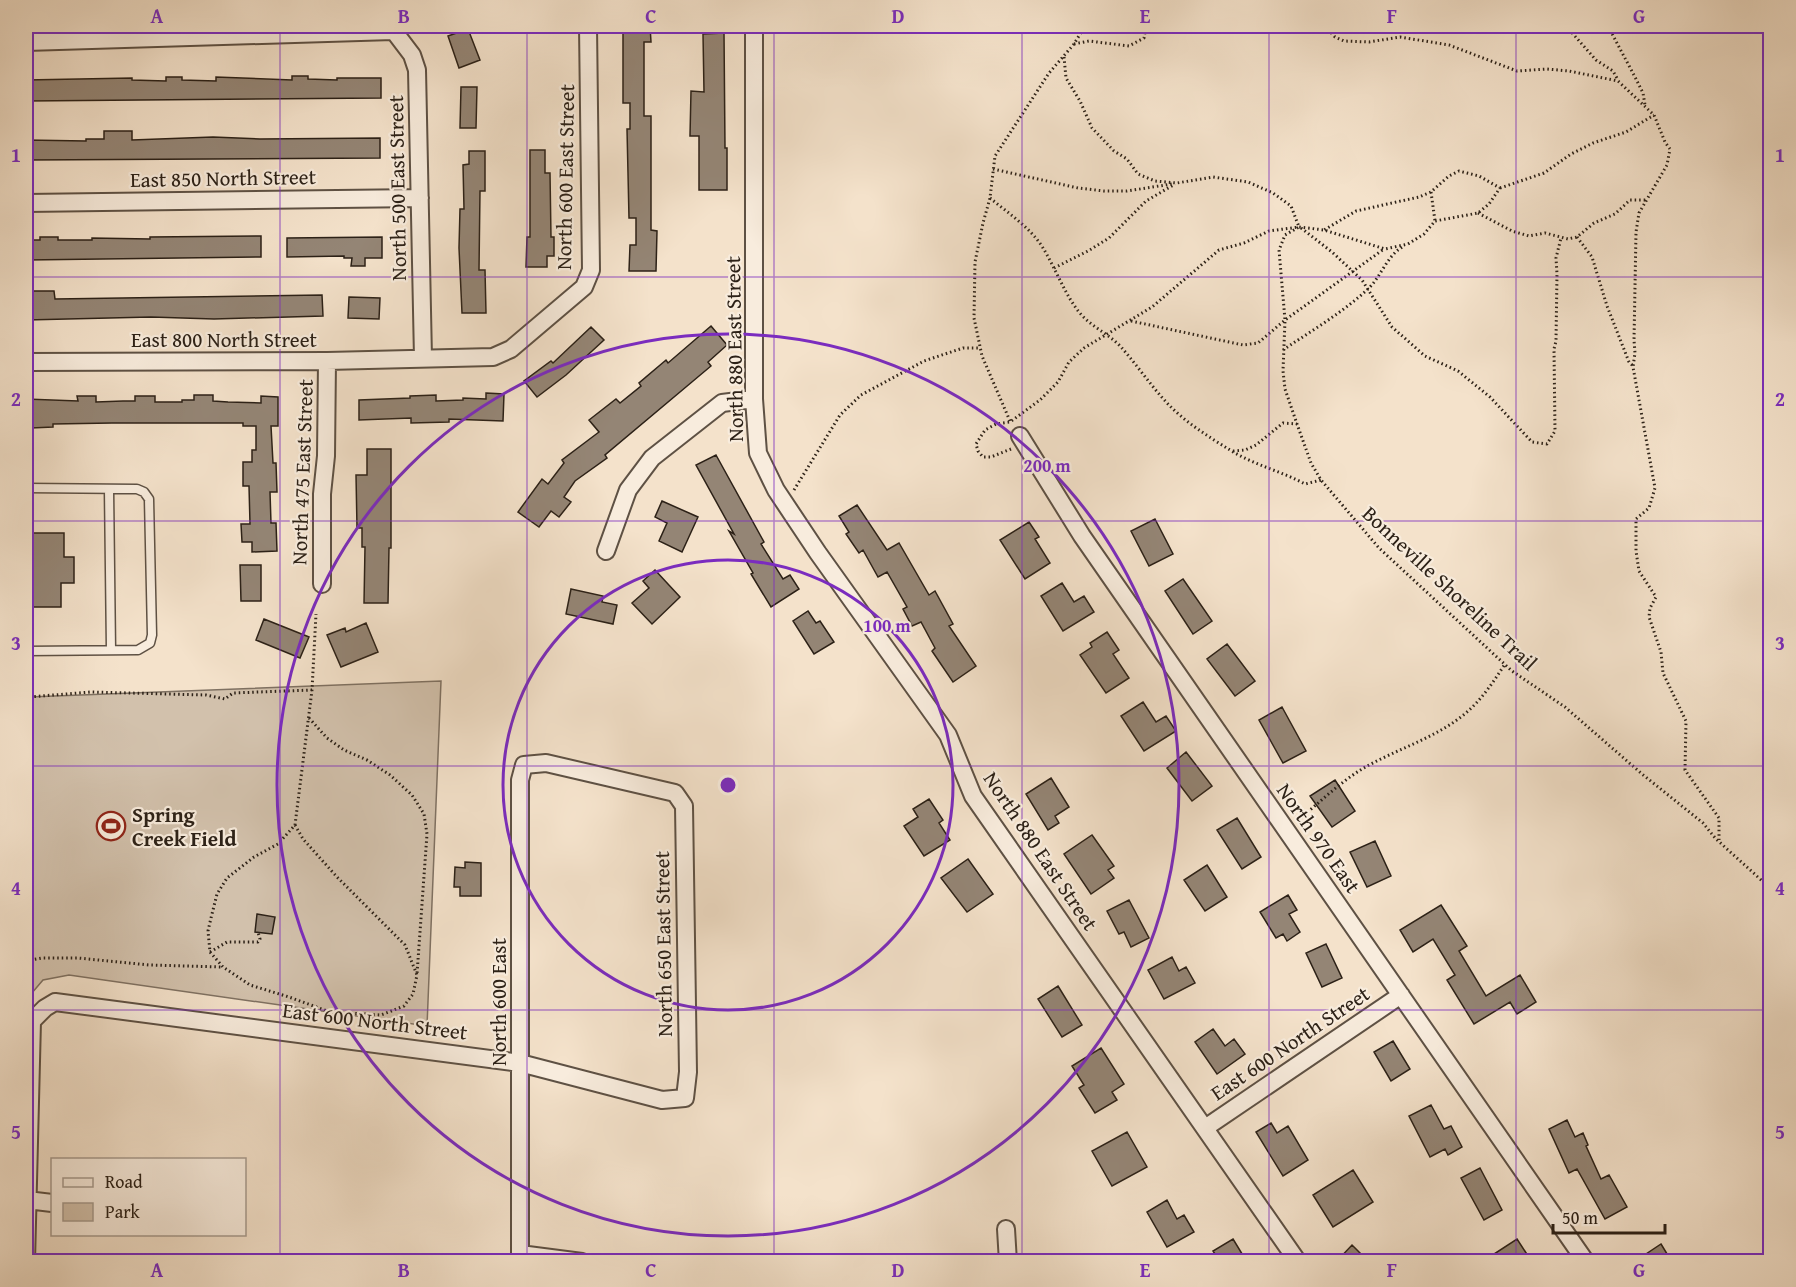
<svg xmlns="http://www.w3.org/2000/svg" width="1796" height="1287" font-family="'Gentium Book Plus',serif">
<style>
.green{fill:#d2c1ac;stroke:#7f7162;stroke-width:1.5}
.building{fill:#948575;stroke:#2c2117;stroke-width:1.5}
.lines{fill:none;stroke-linecap:round;stroke-linejoin:round}
.lane-casing{stroke:#5e5144;stroke-width:11}
.street-casing{stroke:#5e5144;stroke-width:20}
.path{stroke:#2c2117;stroke-width:3;stroke-dasharray:1.5 3;stroke-linecap:butt}
.lane{stroke:#f8ecdd;stroke-width:8}
.street{stroke:#f8ecdd;stroke-width:16}
.grid{fill:none;stroke:#7b2cbf;stroke-width:1.5;stroke-opacity:0.55}
.ring{fill:none;stroke:#7b2cbf;stroke-width:3}
.labels{text-anchor:middle;dominant-baseline:central;stroke-width:4.5;stroke-linejoin:round;paint-order:stroke}
.street-label{font-size:21px;fill:#2c2117;stroke:#f8ecdd}
.poi-label{font-size:21px;font-weight:bold;fill:#2c2117;stroke:#f8ecdd;text-anchor:start}
.centre{fill:#7b2cbf;stroke:#f8ecdd;stroke-width:3}
.ring-label{font-size:18px;text-anchor:middle;font-weight:bold;fill:#7b2cbf;stroke:#f8ecdd;stroke-width:4.5;stroke-linejoin:round;paint-order:stroke}
.neatline{fill:none;stroke:#7b2cbf;stroke-width:2}
.grid-label{font-size:20px;text-anchor:middle;font-weight:bold;fill:#7b2cbf}
</style>
<rect width="100%" height="100%" fill="#f4e2cb"/>
<filter id="stains"><feTurbulence type="fractalNoise" baseFrequency=".00333" numOctaves="4"/><feColorMatrix values="0 0 0 0 .2 0 0 0 0 .09 0 0 0 0 .02 0 0 0 .5 -.17"/></filter>
<radialGradient id="worn" r=".72"><stop offset=".6" stop-color="#630" stop-opacity="0"/><stop offset="1" stop-color="#630" stop-opacity=".3"/></radialGradient>
<path class="green" d="M441,681L427,1026L69,975L43,980L26,1000V695L29,697Z"/>
<path class="building" d="M623,26H650L651,42H644V116H651V230L657,231L656,271H629L630,245H636V218H629L627,129H630V103H623Z
M468,29L480,60L459,68L448,36Z
M724,33L725,148H727V190H699V136H690L691,91L704,92L703,34Z
M292,76H308V79L337,80V78H381V98L26,101V80L132,78V80L166,81V77H182V80L216,81V77L292,80Z
M461,87H477L476,128H460Z
M104,131H132V140L213,137L260,139L380,138V158L26,160V140L86,141V139H104Z
M530,150H545V173H550L551,237H554V256H547V267H526L527,237H530Z
M469,151H485V191H480L479,270H485L486,313H462L459,248L460,209H464L463,165L469,164Z
M261,236V257L26,260V240H40V237H58V240H92V238L150,239V237Z
M382,237V258H365V266H351L352,258H344V256L287,257V238Z
M30,291H54L55,299L322,295L323,316L214,319L151,317L26,320V299H30Z
M349,297L380,298L379,319L348,318Z
M711,326L727,345L708,362L711,366L605,455L607,458L575,481L564,497L571,502L559,517L551,511L539,527L518,512L542,479L548,484L564,463L562,460L599,432L589,420L616,399L620,403L641,386L639,383L666,360L668,363Z
M591,327L604,340L566,375L537,397L524,381L551,361L553,363Z
M486,393L504,394L503,421L449,419V422L411,423V418L359,420V400L410,398V396L436,395V401L463,400V398L486,399Z
M194,395H213V401L228,402L261,403V396L278,397V426H271L273,463H276L277,492H270L271,523H276L277,551L252,552V542H242L241,524H250L249,486H243V462H252V450H256V426H243V423H112L53,424V427L31,428V420H26V399L78,401L77,396H96V402L123,401H135V396H155V402H182V400H194Z
M367,449H391V548H389L388,603H364L365,547H362V528H357L356,475H367Z
M716,455L764,542L761,544L783,579L790,575L799,589L771,607L751,574L753,573L729,531L734,534L696,465Z
M662,501L698,517L682,552L659,541L667,523L655,517Z
M857,505L887,550L899,543L929,595L935,591L953,624L949,626L976,666L953,682L932,651L935,648L921,622L912,626L903,609L907,607L887,572L878,577L863,550L859,553L846,534L849,532L839,516Z
M1155,519L1173,554L1149,566L1131,531Z
M1029,522L1039,537L1035,539L1050,563L1025,579L1000,540Z
M26,533H64V557H74V583H61V607H26Z
M240,565H261V601H241Z
M655,570L680,597L652,624L632,603L649,588L643,581Z
M1183,579L1212,621L1193,634L1165,591Z
M1062,583L1074,602L1084,596L1094,612L1063,631L1041,596Z
M571,589L603,596L602,602L617,605L613,624L566,614Z
M808,611L816,623L820,621L834,642L814,654L793,621Z
M264,619L309,637L300,658L256,640Z
M366,623L378,652L341,667L327,635L345,628L346,632Z
M1107,632L1119,650L1113,654L1129,678L1106,693L1080,655L1092,647L1090,643Z
M1227,644L1255,681L1235,696L1207,659Z
M1143,702L1156,722L1166,716L1176,731L1144,751L1121,716Z
M1282,707L1306,751L1283,763L1259,720Z
M1186,752L1212,786L1192,801L1167,768Z
M1051,778L1069,807L1055,816L1059,823L1048,830L1026,794Z
M1335,780L1355,811L1332,827L1310,796Z
M929,799L943,820L939,823L950,840L924,856L904,826L918,817L913,809Z
M1237,818L1261,857L1242,869L1217,830Z
M1092,835L1114,866L1108,870L1114,878L1091,894L1064,854Z
M1375,841L1391,876L1367,887L1350,852Z
M968,859L993,894L967,912L941,878Z
M465,862L481,863V896H460V887H454L455,867L465,868Z
M1207,865L1227,897L1205,911L1184,880Z
M1288,895L1297,910L1289,914L1300,932L1287,941L1283,934L1276,938L1260,912Z
M1129,900L1149,938L1131,947L1124,932L1119,934L1107,911Z
M1441,905L1467,946L1459,951L1486,996L1520,975L1536,1002L1517,1014L1510,1002L1474,1024L1447,980L1455,975L1433,939L1413,952L1400,930Z
M257,914L275,917L272,934L255,932Z
M1326,944L1342,978L1322,987L1306,953Z
M1172,957L1179,971L1186,967L1195,983L1164,999L1148,970Z
M1058,986L1082,1025L1062,1037L1038,999Z
M1213,1029L1225,1046L1234,1039L1245,1054L1217,1074L1195,1042Z
M1393,1041L1410,1069L1391,1081L1374,1052Z
M1101,1048L1124,1084L1112,1092L1117,1100L1095,1113L1079,1088L1084,1085L1072,1066Z
M1431,1105L1444,1129L1451,1126L1462,1147L1448,1155L1445,1149L1430,1157L1409,1116Z
M1567,1120L1575,1137L1583,1133L1588,1145L1586,1146L1601,1179L1609,1175L1627,1207L1605,1219L1577,1169L1569,1173L1549,1129Z
M1271,1123L1277,1133L1288,1126L1308,1160L1283,1176L1256,1132Z
M1127,1132L1147,1167L1112,1186L1092,1151Z
M1480,1168L1502,1210L1484,1220L1461,1178Z
M1353,1170L1373,1202L1333,1227L1313,1195Z
M1167,1200L1177,1219L1184,1215L1194,1232L1167,1247L1147,1212Z
M1233,1239L1247,1262H1220L1213,1251Z
M1517,1239L1532,1262H1499L1494,1254Z
M1661,1244L1672,1262H1634Z
M1352,1245L1369,1262H1336Z"/>
<g class="lines">
<g class="lane-casing">
<path id="lane" d="M26,488L137,489L144,492L149,499L152,635L150,643L138,650L26,651
M109,489L111,650"/>
</g>
<g class="street-casing">
<path id="street" d="M390,26L412,55L417,70L423,358
M754,26V399L758,453L776,490L818,553L948,735L973,796L1298,1262
M26,42L393,31
M26,203L420,198
M26,362L327,361L493,357L511,349L584,287L591,270L588,26
M1020,436L1082,536L1586,1262
M606,551L628,490L652,458L722,403L754,399
M322,584V494L326,456L327,361
M1205,1128L1401,995
M27,1200L52,1203
M1006,1229L1008,1262
M520,1254L582,1262
M26,1262L32,1021L45,1008L55,1002L520,1063L662,1100L685,1098L688,1072L684,806L675,793L546,763L524,765L520,780V1262"/>
</g>
<path class="path" d="M1325,26L1335,37L1344,41L1369,42L1400,37L1449,45L1517,71L1547,69L1569,71L1618,81L1654,115L1665,142L1670,149L1667,165L1639,213L1636,232L1634,340L1635,353L1633,367L1655,488L1649,508L1636,519V551L1639,571L1656,597L1650,608L1649,617L1661,652L1663,673L1686,721L1685,770L1719,818V840
M1566,26L1596,60L1613,71L1618,80
M1608,26L1636,79L1643,93L1645,105
M1074,44L1089,41L1129,46L1144,38L1146,26
M1064,57L1066,78L1080,101L1092,128L1114,151L1127,159L1138,174L1155,181L1177,183L1213,177L1248,182L1273,193L1291,206L1299,227L1285,235L1279,250L1285,320L1283,371L1285,389L1297,424L1311,463L1321,480L1379,548L1512,671L1565,707L1642,774L1703,823L1716,839L1770,888
M993,169L1078,188L1104,191H1127L1172,184
M1500,188L1544,173L1571,154L1593,143L1626,132L1654,115
M1431,192L1435,221
M990,198C1008,213 1031,228 1043,248C1056,269 1064,293 1079,312C1091,327 1108,333 1121,347C1137,365 1151,386 1168,404C1185,422 1209,437 1230,450C1254,465 1281,471 1305,484L1321,480
M1478,213L1512,231L1529,236L1545,233L1568,239L1577,237L1594,223L1615,214L1630,200H1648
M1301,228L1332,252L1362,280L1392,327L1425,356L1458,371L1490,397L1532,442L1547,444L1555,431L1554,349L1556,341L1557,274L1556,258L1561,238
M1577,237L1592,257L1607,306L1629,362L1633,366
M1054,268L1088,251L1109,238L1146,201L1175,184
M1131,321L1243,345L1258,343L1285,320L1384,249
M1283,350C1311,331 1342,313 1368,289C1381,277 1387,255 1404,246
M1010,421L982,356L974,318L975,262L983,223L990,198L995,156L1049,73L1074,44L1085,26
M1011,449L991,457H983L978,451L976,444L985,430L996,424L1010,422L1040,400L1058,382L1069,362L1084,348L1152,307L1219,250L1244,243L1269,231L1299,227L1324,230L1385,249L1408,244L1424,234L1435,221L1478,213L1489,204L1500,188L1479,176L1459,171L1449,176L1431,192L1419,197L1356,211L1324,230
M1233,451L1245,450L1256,445L1283,423L1297,424
M794,490L840,415L861,395L924,361L963,348H980
M26,699L29,697L91,692L206,695L225,699L233,693L312,690
M309,718L327,738L344,750L367,760L390,775L412,795L424,814L427,834L417,974
M1297,821C1318,804 1339,783 1362,769C1396,749 1437,738 1467,712C1482,699 1494,681 1505,664
M295,825L303,839L337,877L405,945L417,975L413,994L404,1006L381,1015L330,1012L289,997L250,985L223,967L210,952L208,931L211,918L217,894L227,878L254,857L278,844L295,825L312,690L316,614
M210,952L227,942H258L260,939L258,932
M26,961L42,958H78L149,965L223,967"/>
<use href="#lane" class="lane"/>
<use href="#street" class="street"/>
</g>
<path class="grid" d="M280,26V1262M527,26V1262M774,26V1262M1022,26V1262M1269,26V1262M1516,26V1262M26,277H1770M26,521H1770M26,766H1770M26,1010H1770"/>
<g class="ring">
<circle cx="728" cy="785" r="225"/>
<circle cx="728" cy="785" r="451"/>
</g>
<defs>
<g id="stadium-ring" transform="scale(1.5)"><circle r="9.5" fill="#f8ecdd" stroke="#8f2418" stroke-width="1.5"/><path d="M0-5a6.5 5 0 1 0 0 10a6.5 5 0 1 0 0-10ZM-3.5-1.8h7v3.6h-7Z" fill="#8f2418"/></g>
</defs>
<g fill-rule="evenodd">
<use href="#stadium-ring" x="111" y="826"/>
</g>
<g class="labels">
<g class="street-label">
<text transform="translate(565 177) rotate(-89)">North 600 East Street</text>
<text transform="translate(223 178) rotate(-1)">East 850 North Street</text>
<text transform="translate(397 188) rotate(-91)">North 500 East Street</text>
<text x="224" y="339">East 800 North Street</text>
<text transform="translate(734 349) rotate(-91)">North 880 East Street</text>
<text transform="translate(302 472) rotate(-88)">North 475 East Street</text>
<text transform="translate(1450 588) rotate(43)">Bonneville Shoreline Trail</text>
<text transform="translate(1319 838) rotate(55)">North 970 East</text>
<text transform="translate(1041 851) rotate(56)">North 880 East Street</text>
<text transform="translate(663 944) rotate(-91)">North 650 East Street</text>
<text transform="translate(498 1002) rotate(-90)">North 600 East</text>
<text transform="translate(375 1021) rotate(7)">East 600 North Street</text>
<text transform="translate(1290 1043) rotate(-34)">East 600 North Street</text>
</g>
<g class="poi-label">
<text x="132" y="814">Spring<tspan x="132" dy="24">Creek Field</tspan></text>
</g>
</g>
<circle cx="728" cy="785" r="9" class="centre"/>
<g class="ring-label">
<text x="1047" y="472">200 m</text>
<text x="887" y="632">100 m</text>
</g>
<rect width="1796" height="1287" fill="none" stroke="#f4e2cb" stroke-width="66"/>
<rect x="51" y="1158" width="195" height="78" fill="#f8ecdd" stroke="#a69b8e" stroke-width="1.5"/>
<rect x="63" y="1178" width="30" height="9" fill="#f8ecdd" stroke="#a69b8e" stroke-width="1.5"/>
<text x="105" y="1188" font-size="18" fill="#2c2117">Road</text>
<rect x="63" y="1203" width="30" height="18" fill="#d2c1ac" stroke="#a69b8e" stroke-width="1.5"/>
<text x="105" y="1218" font-size="18" fill="#2c2117">Park</text>
<path d="M1553 1224v9h112v-9" fill="none" stroke="#2c2117" stroke-width="3"/>
<text x="1562" y="1224" font-size="18" fill="#2c2117" stroke="#f8ecdd" stroke-width="4.5" paint-order="stroke">50 m</text>
<rect x="33" y="33" width="1730" height="1221" class="neatline"/>
<g class="grid-label">
<text x="157" y="23">A</text>
<text x="404" y="23">B</text>
<text x="651" y="23">C</text>
<text x="898" y="23">D</text>
<text x="1145" y="23">E</text>
<text x="1392" y="23">F</text>
<text x="1639" y="23">G</text>
<text x="16" y="162">1</text>
<text x="1780" y="162">1</text>
<text x="16" y="406">2</text>
<text x="1780" y="406">2</text>
<text x="16" y="650">3</text>
<text x="1780" y="650">3</text>
<text x="16" y="895">4</text>
<text x="1780" y="895">4</text>
<text x="16" y="1139">5</text>
<text x="1780" y="1139">5</text>
<text x="157" y="1277">A</text>
<text x="404" y="1277">B</text>
<text x="651" y="1277">C</text>
<text x="898" y="1277">D</text>
<text x="1145" y="1277">E</text>
<text x="1392" y="1277">F</text>
<text x="1639" y="1277">G</text>
</g>
<rect width="100%" height="100%" filter="url(#stains)"/>
<rect width="100%" height="100%" fill="url(#worn)"/>
</svg>
